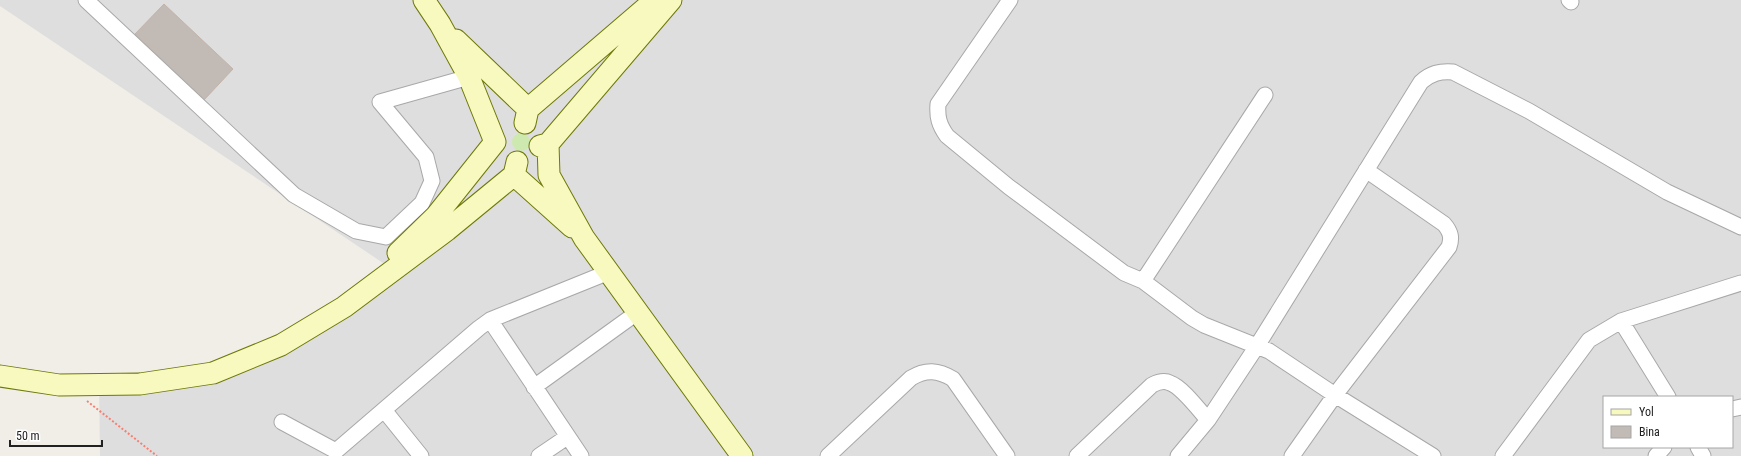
<svg xmlns="http://www.w3.org/2000/svg" width="1741" height="456" font-family="'Roboto Condensed',sans-serif">
<style>
.residential{fill:#dfdede;fill-rule:evenodd}
.grass{fill:#cde9af}
.building{fill:#c2bab4;stroke:#c3b4aa}
.lines{fill:none;stroke-linecap:round;stroke-linejoin:round}
.street-casing{stroke:#a8a8a8;stroke-width:17}
.secondary-casing{stroke:#6e7907;stroke-width:23}
.path{stroke:#f77e72;stroke-width:2;stroke-dasharray:2 2;stroke-linecap:butt}
.street{stroke:#fff;stroke-width:15}
.secondary{stroke:#f7f9be;stroke-width:21}
</style>
<rect width="100%" height="100%" fill="#f1eee8"/>
<path class="residential" d="M0,0H1741V456H100L99,380L164,377L257,351L389,267L0,6ZM1604,397H1732V447H1604Z"/>
<path class="grass" d="M512 142a9 9 0 1 1 18 0a9 9 0 1 1-18 0Z"/>
<path class="building" d="M164,4L233,69L204,100L135,34Z"/>
<g class="lines">
<g class="street-casing">
<path id="street" d="M86,0L294,195L356,231L386,237L422,203L432,181L426,157L380,102L469,77
M1010,0L938,104C937,117 939,125 947,136L1009,187L1124,273L1143,281L1192,318L1204,325L1269,351L1335,395L1433,456
M1569,0L1571,2
M1143,281L1265,95
M490,320L581,456
M1621,321L1668,397
M534,387L638,312
M1732,409L1741,407
M384,410L421,456
M282,422L336,451L479,328L490,320L609,272
M1698,447L1703,456
M539,456L567,437
M828,456L911,378C926,369 938,370 953,379L1007,456
M1077,456L1152,385C1158,382 1164,380 1170,383C1182,387 1199,410 1208,420
M1178,456L1208,420L1257,346L1421,82C1431,73 1440,71 1453,72L1529,111L1667,192L1741,227
M1292,456L1335,395L1449,247C1452,238 1451,232 1444,224L1366,170
M1503,456L1589,340L1621,321L1741,283
M1656,456L1664,447"/>
</g>
<g class="secondary-casing">
<path id="secondary" d="M424,0L440,24L469,77L495,142
M456,40L528,109
M525,123L528,109L655,0
M548,144L549,175L584,238L742,456
M540,146L548,144L671,0
M514,175L572,227
M398,253L436,216L495,142
M0,376L59,385L140,384L213,373L281,345L344,307L447,230L514,175L517,162"/>
</g>
<path class="path" d="M87,401L157,456"/>
<use href="#street" class="street"/>
<use href="#secondary" class="secondary"/>
</g>
<rect x="1603" y="396" width="130" height="52" fill="#ffffff" stroke="#a6a6a6"/>
<rect x="1611" y="409" width="20" height="6" fill="#f7f9be" stroke="#a6a6a6"/>
<text x="1639" y="416" font-size="12" fill="#212121">Yol</text>
<rect x="1611" y="426" width="20" height="12" fill="#c2bab4" stroke="#a6a6a6"/>
<text x="1639" y="436" font-size="12" fill="#212121">Bina</text>
<path d="M10 440v6h92v-6" fill="none" stroke="#212121" stroke-width="2"/>
<text x="16" y="440" font-size="12" fill="#212121" stroke="#ffffff" stroke-width="3" paint-order="stroke">50 m</text>
</svg>
